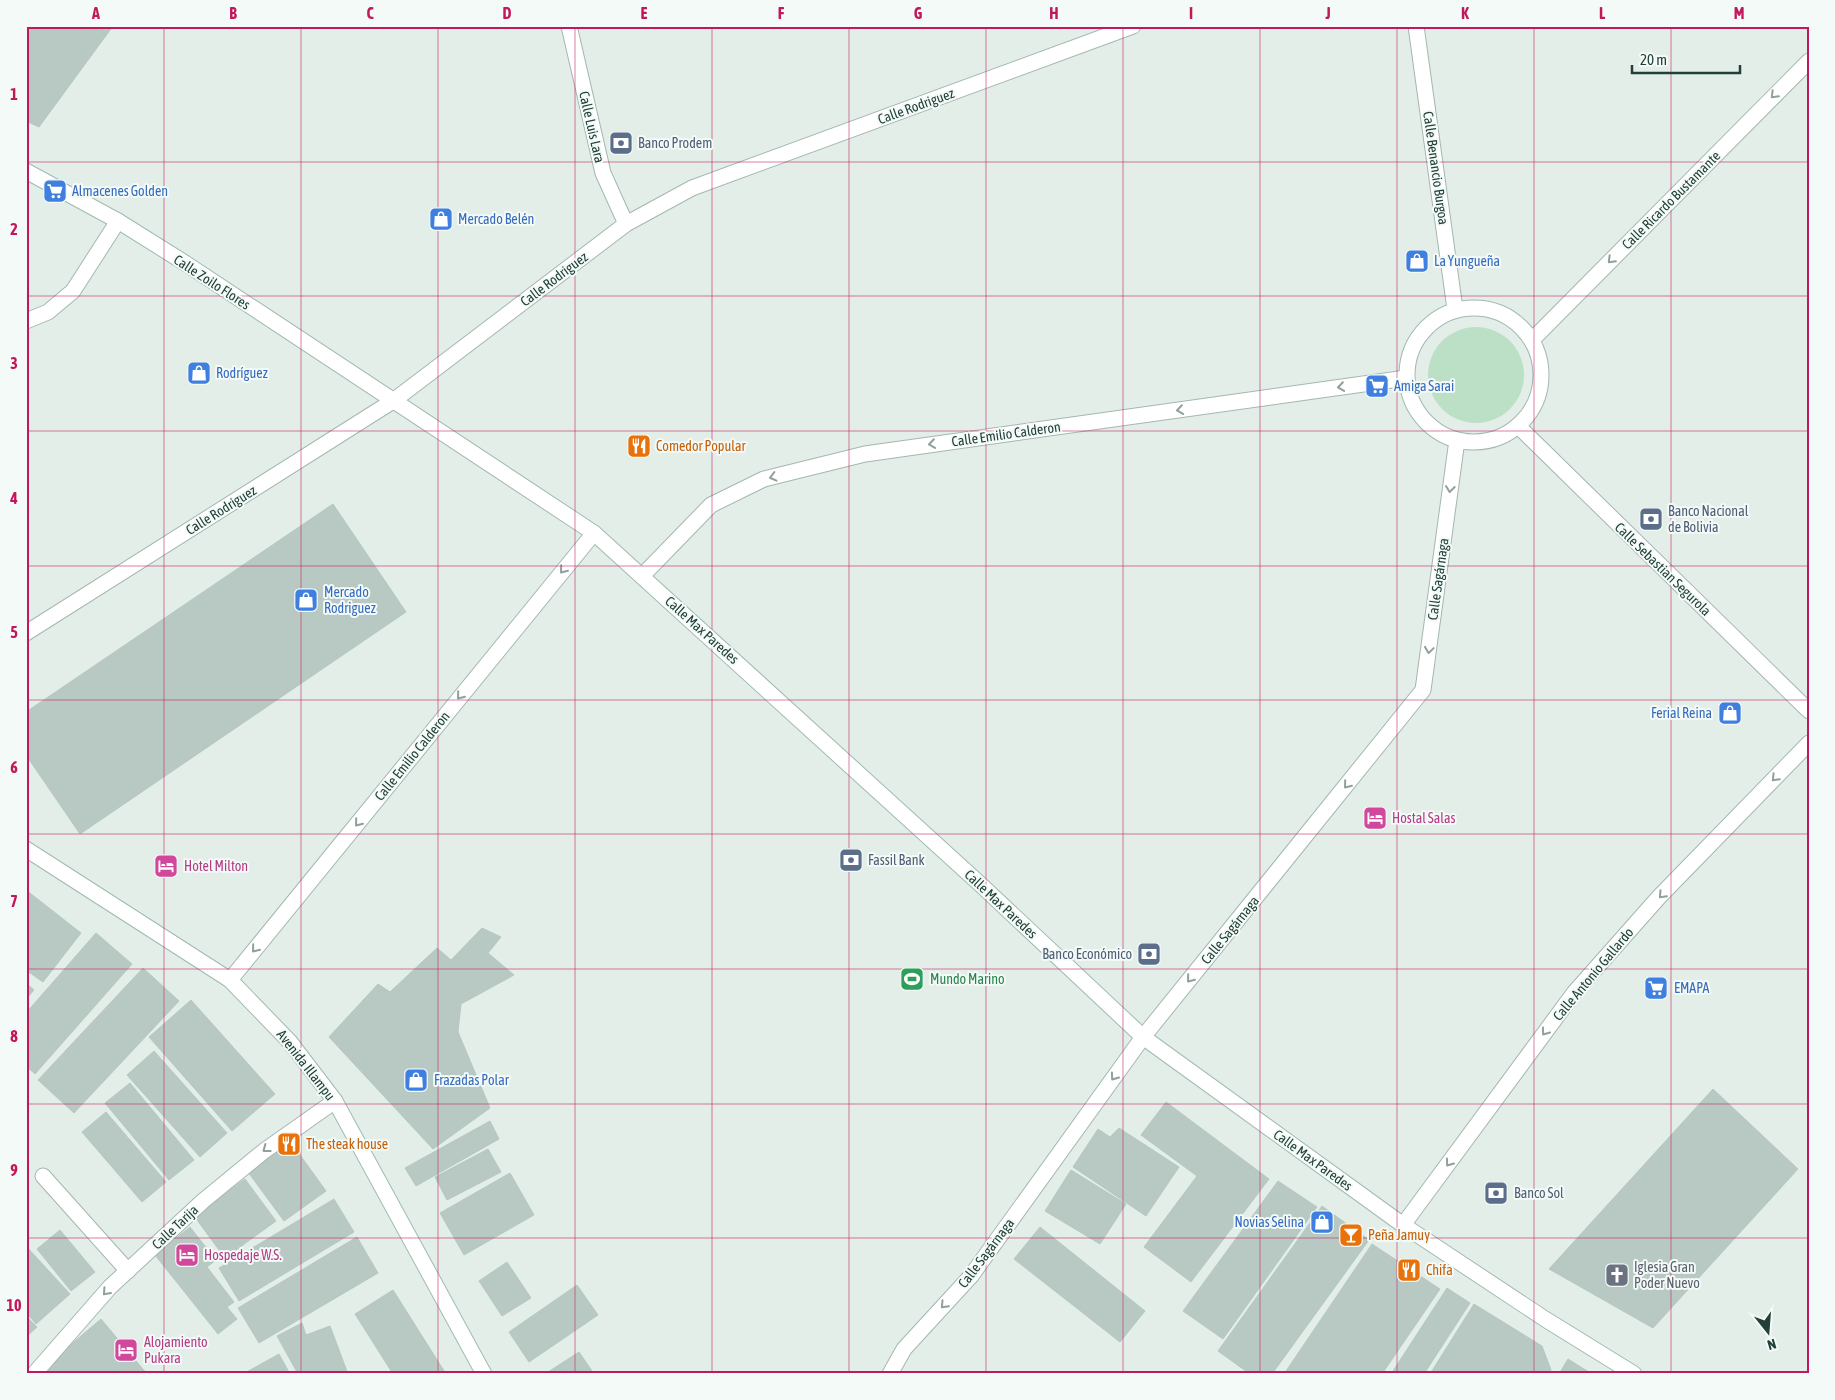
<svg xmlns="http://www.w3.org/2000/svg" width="1835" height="1400" font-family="'Asap Condensed',sans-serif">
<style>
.green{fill:#bbe0c6}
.building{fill:#b8c9c3;stroke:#b5c8c1}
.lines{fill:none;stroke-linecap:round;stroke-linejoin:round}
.service-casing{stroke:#a5b6b1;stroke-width:17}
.minor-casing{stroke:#a5b6b1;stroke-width:17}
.tertiary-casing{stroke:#a5b6b1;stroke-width:17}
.secondary-casing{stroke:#a0bab2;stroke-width:17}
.service{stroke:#fff;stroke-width:15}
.minor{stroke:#fff;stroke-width:15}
.tertiary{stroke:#fff;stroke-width:15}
.secondary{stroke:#fff;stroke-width:15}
.oneway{stroke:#90a09c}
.grid{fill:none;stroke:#c2185b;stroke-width:1;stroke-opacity:0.55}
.labels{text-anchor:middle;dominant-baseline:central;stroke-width:4;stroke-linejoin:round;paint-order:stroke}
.street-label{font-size:14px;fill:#21403a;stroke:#f4faf7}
.service-label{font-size:14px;fill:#4e5e75;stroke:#f4faf7;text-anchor:start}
.shop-label{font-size:14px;fill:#366cbe;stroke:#f4faf7;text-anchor:start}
.food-label{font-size:14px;fill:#c56008;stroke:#f4faf7;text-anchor:start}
.hotel-label{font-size:14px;fill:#b23c85;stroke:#f4faf7;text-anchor:start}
.leisure-label{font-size:14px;fill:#27864d;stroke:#f4faf7;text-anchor:start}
.worship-label{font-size:14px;fill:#5b616d;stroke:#f4faf7;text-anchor:start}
.neatline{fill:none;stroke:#c2185b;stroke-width:2}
.grid-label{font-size:16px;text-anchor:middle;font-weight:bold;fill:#c2185b}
</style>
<rect width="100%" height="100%" fill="#e3eee9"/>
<path class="green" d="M1428 375a48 48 0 1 1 96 0a48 48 0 1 1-96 0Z"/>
<path class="building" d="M26,26H113L39,127L26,121Z
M333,504L406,612L80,834L26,755V712Z
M26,890L81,933L43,982L26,970Z
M482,928L501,937L488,953L514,975L461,1004L458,1032L490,1108L433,1149L329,1037L378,984L390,992L437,948L451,960Z
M96,933L132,964L35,1074L26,1066V1013Z
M143,968L179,1001L74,1113L38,1080Z
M26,983L34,990L26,999Z
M191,1000L275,1094L232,1131L149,1037Z
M154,1051L227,1133L200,1157L127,1075Z
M130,1083L194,1160L169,1180L105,1103Z
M1713,1089L1798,1169L1653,1328L1549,1269Z
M1166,1102L1269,1179L1191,1282L1144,1247L1197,1176L1141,1135Z
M106,1112L166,1182L142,1202L82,1132Z
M490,1121L499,1139L416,1186L405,1168Z
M1119,1128L1179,1167L1146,1216L1073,1167L1098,1129L1110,1137Z
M290,1141L326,1191L284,1221L248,1172Z
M488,1149L501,1172L447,1200L435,1177Z
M1071,1170L1126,1204L1100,1244L1045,1211Z
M510,1173L534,1215L464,1255L440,1213Z
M245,1179L276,1221L225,1258L194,1216Z
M1278,1181L1317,1207L1223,1339L1183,1311Z
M334,1199L354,1232L239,1301L219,1268Z
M1322,1206L1369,1240L1272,1374H1250L1218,1351Z
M190,1227L216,1260L207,1267L234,1302L227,1307L237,1319L218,1334L155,1255Z
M1040,1227L1145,1311L1120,1342L1014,1259Z
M60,1230L95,1272L71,1291L37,1249Z
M357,1237L378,1273L259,1343L238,1308Z
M1372,1244L1440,1289L1382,1374H1284Z
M26,1246L70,1294L36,1324L26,1312Z
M507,1262L531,1298L502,1316L479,1281Z
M577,1285L598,1315L529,1362L509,1332Z
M1447,1288L1470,1303L1424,1374H1391Z
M393,1290L446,1374H393L355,1314Z
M1474,1304L1542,1346L1551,1370L1549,1374H1430Z
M26,1316L37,1327L26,1337Z
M101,1319L147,1374H46L42,1369Z
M302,1323L306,1335L330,1326L348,1374H298L277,1336Z
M579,1352L594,1374H545Z
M279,1354L290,1374H243Z
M1568,1359L1592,1374H1559Z"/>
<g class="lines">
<g class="service-casing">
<path id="service" d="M43,1176L128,1271"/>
</g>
<g class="minor-casing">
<path id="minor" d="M569,26L603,173L626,224
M26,321L48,312L73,291L118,221
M1518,426L1809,711
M642,576L711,505L764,479L865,454L1406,378
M26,633L393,401L626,224L692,188L1133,26
M230,980L594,533
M1403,1225L1574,993L1659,897L1809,743
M34,1374L110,1287L203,1201L264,1151L335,1101"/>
</g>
<g class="tertiary-casing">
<path id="tertiary" d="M1416,26L1455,309
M1407 375a67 67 0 1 1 134 0a67 67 0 1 1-134 0Z
M1533,339L1809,61
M890,1374L904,1349L971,1276L1143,1037L1423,690L1457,440"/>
</g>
<g class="secondary-casing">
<path id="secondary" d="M26,171L118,221L185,263L594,533L980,884L1143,1037L1403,1225L1545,1319L1634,1374
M26,849L230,980L290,1042L335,1101L484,1374"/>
</g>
<use href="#service" class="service"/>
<use href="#minor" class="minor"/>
<use href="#tertiary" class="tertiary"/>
<use href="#secondary" class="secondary"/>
</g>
<defs><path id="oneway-chevron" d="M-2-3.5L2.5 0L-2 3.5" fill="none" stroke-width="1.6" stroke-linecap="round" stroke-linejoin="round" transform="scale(1.25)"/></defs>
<g class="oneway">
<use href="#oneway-chevron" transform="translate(1774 95) rotate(135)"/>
<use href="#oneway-chevron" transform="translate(1611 260) rotate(135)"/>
<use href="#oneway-chevron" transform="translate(1341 387) rotate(172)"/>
<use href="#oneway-chevron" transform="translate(1180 410) rotate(172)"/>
<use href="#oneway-chevron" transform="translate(932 444) rotate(172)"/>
<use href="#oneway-chevron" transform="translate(773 477) rotate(166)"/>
<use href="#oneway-chevron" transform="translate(1450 489) rotate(97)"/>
<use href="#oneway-chevron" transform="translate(563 570) rotate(129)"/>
<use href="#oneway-chevron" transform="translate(1429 650) rotate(98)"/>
<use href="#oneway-chevron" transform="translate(460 696) rotate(129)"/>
<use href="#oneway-chevron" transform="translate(1775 778) rotate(134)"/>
<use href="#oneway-chevron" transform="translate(1347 785) rotate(129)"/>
<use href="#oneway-chevron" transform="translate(358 823) rotate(129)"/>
<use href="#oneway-chevron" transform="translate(1662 895) rotate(133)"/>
<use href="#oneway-chevron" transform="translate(255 949) rotate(129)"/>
<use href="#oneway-chevron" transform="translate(1190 979) rotate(129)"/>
<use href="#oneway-chevron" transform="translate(1545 1032) rotate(126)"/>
<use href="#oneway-chevron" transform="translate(1114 1077) rotate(126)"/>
<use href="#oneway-chevron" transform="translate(266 1149) rotate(143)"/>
<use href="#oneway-chevron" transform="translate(1449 1163) rotate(126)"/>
<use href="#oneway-chevron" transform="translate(106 1292) rotate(132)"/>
<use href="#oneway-chevron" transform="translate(944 1305) rotate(133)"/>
</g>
<path class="grid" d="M164,26V1374M301,26V1374M438,26V1374M575,26V1374M712,26V1374M849,26V1374M986,26V1374M1123,26V1374M1260,26V1374M1397,26V1374M1534,26V1374M1671,26V1374M26,162H1809M26,296H1809M26,431H1809M26,566H1809M26,700H1809M26,834H1809M26,969H1809M26,1104H1809M26,1238H1809"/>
<defs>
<g id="bank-square" transform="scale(1.25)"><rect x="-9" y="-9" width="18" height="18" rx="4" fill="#5c6f8a" stroke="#f4faf7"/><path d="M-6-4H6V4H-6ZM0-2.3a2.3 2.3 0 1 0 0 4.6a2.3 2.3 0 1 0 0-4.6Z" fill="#fff"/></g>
<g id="supermarket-square" transform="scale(1.25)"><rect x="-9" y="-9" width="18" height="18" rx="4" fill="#3f7fe0" stroke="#f4faf7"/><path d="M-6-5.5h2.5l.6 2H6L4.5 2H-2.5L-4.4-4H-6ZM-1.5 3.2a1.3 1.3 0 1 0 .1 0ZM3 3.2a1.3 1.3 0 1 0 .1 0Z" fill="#fff"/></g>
<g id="shop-square" transform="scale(1.25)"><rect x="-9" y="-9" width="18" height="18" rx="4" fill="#3f7fe0" stroke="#f4faf7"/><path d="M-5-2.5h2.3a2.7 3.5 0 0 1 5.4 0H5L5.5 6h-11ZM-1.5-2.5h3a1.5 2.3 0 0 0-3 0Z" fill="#fff"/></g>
<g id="restaurant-square" transform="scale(1.25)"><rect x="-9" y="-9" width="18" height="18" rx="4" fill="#e8710a" stroke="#f4faf7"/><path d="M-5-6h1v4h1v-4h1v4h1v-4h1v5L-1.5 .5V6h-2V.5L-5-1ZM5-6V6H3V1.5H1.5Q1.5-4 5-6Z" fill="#fff"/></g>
<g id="hotel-square" transform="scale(1.25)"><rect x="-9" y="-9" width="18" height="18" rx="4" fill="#d1479c" stroke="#f4faf7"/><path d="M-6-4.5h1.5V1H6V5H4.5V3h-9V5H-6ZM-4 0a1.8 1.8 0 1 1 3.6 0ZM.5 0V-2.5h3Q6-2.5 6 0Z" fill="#fff"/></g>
<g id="stadium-square" transform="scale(1.25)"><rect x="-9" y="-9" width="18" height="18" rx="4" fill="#2e9e5b" stroke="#f4faf7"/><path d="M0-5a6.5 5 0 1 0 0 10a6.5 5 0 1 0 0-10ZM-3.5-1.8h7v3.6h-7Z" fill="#fff"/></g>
<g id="bar-square" transform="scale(1.25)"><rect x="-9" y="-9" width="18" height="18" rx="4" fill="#e8710a" stroke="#f4faf7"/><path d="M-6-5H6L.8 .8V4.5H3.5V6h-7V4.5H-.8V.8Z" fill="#fff"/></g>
<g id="church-square" transform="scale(1.25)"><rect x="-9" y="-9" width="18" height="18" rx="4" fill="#6b7280" stroke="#f4faf7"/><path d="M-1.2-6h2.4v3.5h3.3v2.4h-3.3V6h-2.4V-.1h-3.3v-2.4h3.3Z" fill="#fff"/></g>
</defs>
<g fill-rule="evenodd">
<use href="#bank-square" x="621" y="143"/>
<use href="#supermarket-square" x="55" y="191"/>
<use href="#shop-square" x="441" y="219"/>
<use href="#shop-square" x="1417" y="261"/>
<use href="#shop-square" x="199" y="373"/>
<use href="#supermarket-square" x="1377" y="386"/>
<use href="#restaurant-square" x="639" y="446"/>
<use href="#bank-square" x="1651" y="519"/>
<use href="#shop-square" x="306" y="600"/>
<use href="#shop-square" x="1730" y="713"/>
<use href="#hotel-square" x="1375" y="818"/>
<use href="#bank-square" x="851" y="860"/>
<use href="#hotel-square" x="166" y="866"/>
<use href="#bank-square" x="1149" y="954"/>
<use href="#stadium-square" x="912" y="979"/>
<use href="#supermarket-square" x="1656" y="988"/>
<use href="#shop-square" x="416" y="1080"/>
<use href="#restaurant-square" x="289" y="1144"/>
<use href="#bank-square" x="1496" y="1193"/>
<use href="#shop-square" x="1322" y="1222"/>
<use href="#bar-square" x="1351" y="1235"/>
<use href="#hotel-square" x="187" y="1255"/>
<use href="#restaurant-square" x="1409" y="1270"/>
<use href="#church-square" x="1617" y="1275"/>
<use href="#hotel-square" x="126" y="1350"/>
</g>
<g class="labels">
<g class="street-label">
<text transform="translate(916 106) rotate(-20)">Calle Rodriguez</text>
<text transform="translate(592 127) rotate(77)">Calle Luis Lara</text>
<text transform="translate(1436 168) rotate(82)">Calle Benancio Burgoa</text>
<text transform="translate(1671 200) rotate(-45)">Calle Ricardo Bustamante</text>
<text transform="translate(554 279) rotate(-37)">Calle Rodriguez</text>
<text transform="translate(212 282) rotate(33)">Calle Zoilo Flores</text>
<text transform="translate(1006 434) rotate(-8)">Calle Emilio Calderon</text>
<text transform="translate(221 510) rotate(-32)">Calle Rodriguez</text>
<text transform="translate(1663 569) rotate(44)">Calle Sebastian Segurola</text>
<text transform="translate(1438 579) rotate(-82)">Calle Sagárnaga</text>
<text transform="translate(702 630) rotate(42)">Calle Max Paredes</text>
<text transform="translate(412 756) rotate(-51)">Calle Emilio Calderon</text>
<text transform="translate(1001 904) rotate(43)">Calle Max Paredes</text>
<text transform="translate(1230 930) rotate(-51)">Calle Sagárnaga</text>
<text transform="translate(1593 974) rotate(-50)">Calle Antonio Gallardo</text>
<text transform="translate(306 1065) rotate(52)">Avenida Illampu</text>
<text transform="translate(1313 1160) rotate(36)">Calle Max Paredes</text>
<text transform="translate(175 1227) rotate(-43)">Calle Tarija</text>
<text transform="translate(986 1253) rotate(-53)">Calle Sagárnaga</text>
</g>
<g class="service-label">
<text x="638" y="143">Banco Prodem</text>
<text x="1668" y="511">Banco Nacional<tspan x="1668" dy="16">de Bolivia</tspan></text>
<text x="868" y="860">Fassil Bank</text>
<text x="1132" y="954" text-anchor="end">Banco Económico</text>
<text x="1514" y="1193">Banco Sol</text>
</g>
<g class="shop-label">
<text x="72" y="191">Almacenes Golden</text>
<text x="458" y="219">Mercado Belén</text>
<text x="1434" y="261">La Yungueña</text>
<text x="216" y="373">Rodríguez</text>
<text x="1394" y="386">Amiga Sarai</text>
<text x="324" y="592">Mercado<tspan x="324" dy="16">Rodriguez</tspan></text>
<text x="1712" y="713" text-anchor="end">Ferial Reina</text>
<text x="1674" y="988">EMAPA</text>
<text x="434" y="1080">Frazadas Polar</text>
<text x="1304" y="1222" text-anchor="end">Novias Selina</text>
</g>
<g class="food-label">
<text x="656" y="446">Comedor Popular</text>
<text x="306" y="1144">The steak house</text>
<text x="1368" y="1235">Peña Jamuy</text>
<text x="1426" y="1270">Chifa</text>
</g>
<g class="hotel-label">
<text x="1392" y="818">Hostal Salas</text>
<text x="184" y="866">Hotel Milton</text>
<text x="204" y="1255">Hospedaje W.S.</text>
<text x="144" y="1342">Alojamiento<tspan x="144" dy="16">Pukara</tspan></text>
</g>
<g class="leisure-label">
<text x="930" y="979">Mundo Marino</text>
</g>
<g class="worship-label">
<text x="1634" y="1267">Iglesia Gran<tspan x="1634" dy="16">Poder Nuevo</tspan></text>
</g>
</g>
<rect width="1835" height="1400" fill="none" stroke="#f4faf7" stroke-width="55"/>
<g transform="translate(1768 1332) rotate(163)" stroke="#f4faf7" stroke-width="4" paint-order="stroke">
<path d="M0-4L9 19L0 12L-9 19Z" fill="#21403a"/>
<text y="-8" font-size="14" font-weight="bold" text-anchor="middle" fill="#21403a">N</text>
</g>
<path d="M1632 65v8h108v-8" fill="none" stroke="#21403a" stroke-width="2.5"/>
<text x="1640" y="65" font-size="15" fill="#21403a" stroke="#f4faf7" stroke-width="4" paint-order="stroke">20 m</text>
<rect x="28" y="28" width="1780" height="1344" class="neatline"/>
<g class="grid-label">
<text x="96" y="19">A</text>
<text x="233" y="19">B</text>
<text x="370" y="19">C</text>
<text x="507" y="19">D</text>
<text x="644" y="19">E</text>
<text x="781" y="19">F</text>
<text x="918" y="19">G</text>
<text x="1054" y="19">H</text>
<text x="1191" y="19">I</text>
<text x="1328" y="19">J</text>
<text x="1465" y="19">K</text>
<text x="1602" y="19">L</text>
<text x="1739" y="19">M</text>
<text x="14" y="100">1</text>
<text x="14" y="235">2</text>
<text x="14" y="369">3</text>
<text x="14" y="504">4</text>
<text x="14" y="638">5</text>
<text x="14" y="773">6</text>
<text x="14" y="907">7</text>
<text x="14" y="1042">8</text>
<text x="14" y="1176">9</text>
<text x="14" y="1311">10</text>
</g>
</svg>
